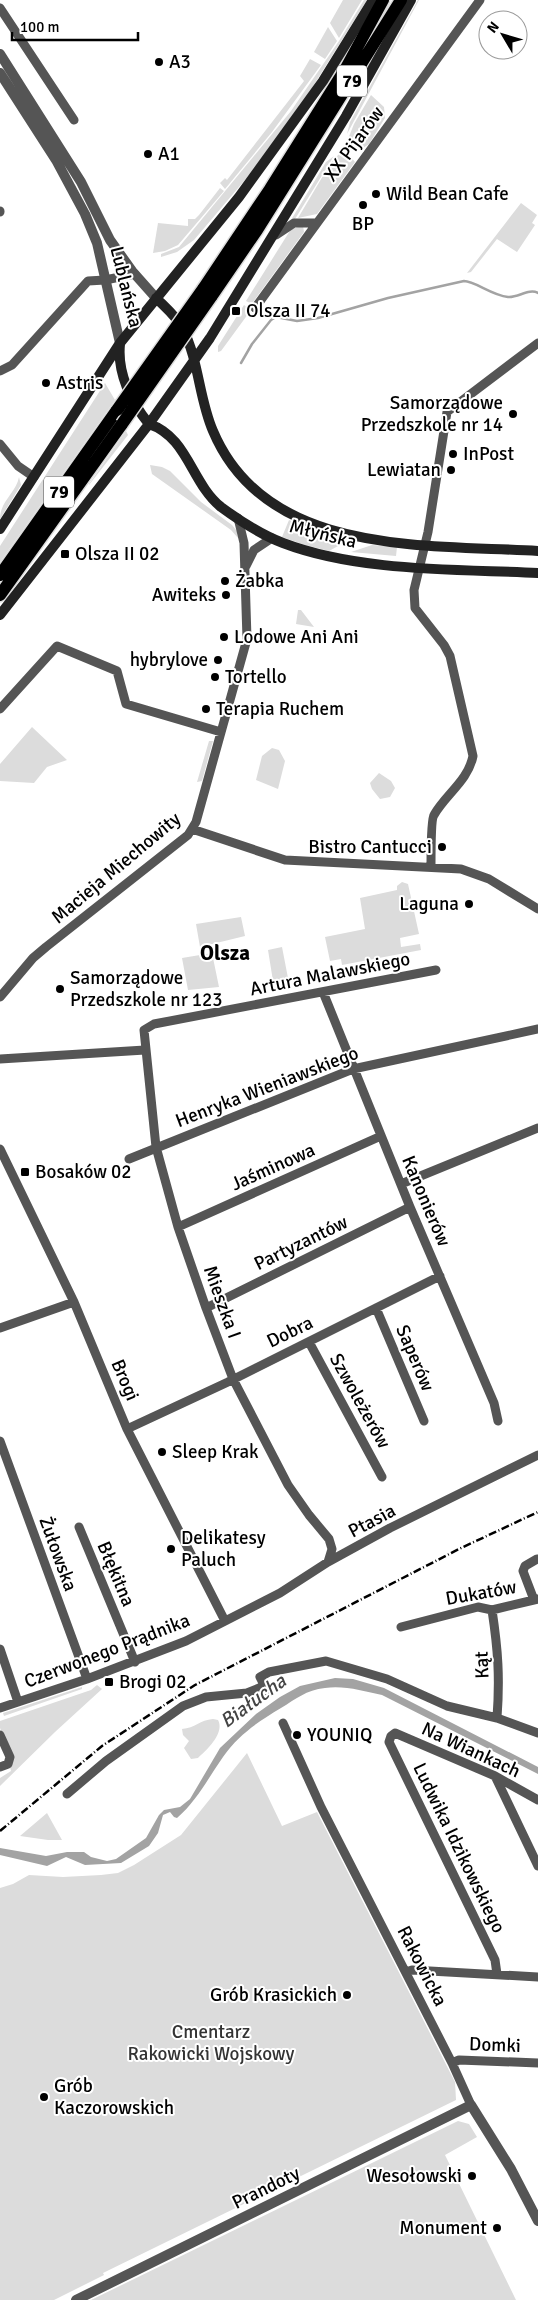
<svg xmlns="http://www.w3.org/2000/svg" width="538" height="2300" font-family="Signika,sans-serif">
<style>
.green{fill:#dcdcdc}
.water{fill:#a3a3a3}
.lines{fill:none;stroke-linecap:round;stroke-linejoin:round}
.stream{stroke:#a3a3a3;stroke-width:2.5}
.primary-casing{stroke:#dbdbdb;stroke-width:15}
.minor{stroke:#555;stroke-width:9}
.tertiary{stroke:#555;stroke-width:10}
.secondary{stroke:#222;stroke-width:10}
.primary{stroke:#000;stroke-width:12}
.rail{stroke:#000;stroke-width:2.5;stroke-dasharray:8 2.5 1 2.5;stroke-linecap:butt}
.primary-bridge-casing{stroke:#dbdbdb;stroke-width:15;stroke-linecap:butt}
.primary-bridge{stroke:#000;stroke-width:12}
.poi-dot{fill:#000;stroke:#fff;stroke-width:2}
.labels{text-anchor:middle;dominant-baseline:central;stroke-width:4;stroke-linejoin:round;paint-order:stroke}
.shield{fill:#fff;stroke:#4c4c4c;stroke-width:1}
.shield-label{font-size:18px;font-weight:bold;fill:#000}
.poi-label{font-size:19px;fill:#000;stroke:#fff;text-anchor:start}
.street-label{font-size:19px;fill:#000;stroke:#fff}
.park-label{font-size:19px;fill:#333;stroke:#fff}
.water-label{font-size:20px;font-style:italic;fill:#444;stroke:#fff}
.quarter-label{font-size:21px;font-weight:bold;fill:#000;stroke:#fff}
</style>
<rect width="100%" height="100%" fill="#fff"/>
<path class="green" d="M343,0H362L339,38L330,23Z
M364,0H367L310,91L250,174L194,240L177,252L161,257V254L179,247L291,111L339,41Z
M418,0H419L347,134L350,122Z
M328,27L337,41L325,59L314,52Z
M310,59L321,65L272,132L225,189L220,183L225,178L227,180L304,81L300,76Z
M371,95L384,107L385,118L369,144L363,148L357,147L348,139L354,124Z
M339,154L350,156L355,162L317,214L298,218L330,164Z
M334,156L295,219L291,220L326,162Z
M220,188L224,191L178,245L165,251L153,253L158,223L188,226V219H195L199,215Z
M521,203L537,215L532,223L535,225L517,252L497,239L471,272L467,273Z
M303,226L304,232L253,302L254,305L246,301L291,229Z
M244,305L251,310L221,351L218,352V346Z
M105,383L115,400L0,562V546Z
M126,431L128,435L89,485V484Z
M150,465L162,467L170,471L201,502L232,525L237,531L238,538L231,530L152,474Z
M19,477L21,485L0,519C0,501 16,493 19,477Z
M289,520L322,534L347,541L329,551L305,545L282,537Z
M372,545L397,547L396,556L351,552Z
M298,610H301L314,627L296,624Z
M32,727L67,760L47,767L34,783L0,781V764Z
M209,741H213L202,781L197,782Z
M272,748L279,750L285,761L278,789L256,780L262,756Z
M379,773L391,781L395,788L390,797L380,799L372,789L370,783Z
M402,882L408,884L419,934L400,938L401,947L420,944L421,950L342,965L341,959L330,961L325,937L365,929L360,898L397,890V886Z
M241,917L245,936L200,947L196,924Z
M282,947L288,978L273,981L268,950Z
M212,953L219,987L188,990L182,958Z
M97,1685L102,1689L55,1732L0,1786V1778L11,1771L10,1767L13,1759L0,1728V1721L91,1690Z
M82,1687V1689L4,1716L3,1713Z
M213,1719L218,1720C225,1733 207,1750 198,1758L191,1759L184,1748L189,1741L183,1735L182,1729C195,1728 200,1720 213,1719Z
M247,1753L282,1826L317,1812L455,2082L456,2100L103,2273L104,2275L54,2300H0V1888L13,1884L29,1875L63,1877L101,1875L118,1873L134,1865L181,1835Z
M47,1813L62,1840H48L20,1836Z
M458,2121L469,2124L477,2137L445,2155L516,2300H91Z"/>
<path class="water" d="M335,1678L353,1679L384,1688L538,1767V1774L382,1695C364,1691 343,1685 325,1688C306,1690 296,1699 281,1708C258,1722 239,1734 223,1757C208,1778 197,1801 177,1818L174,1817L170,1812L163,1815L158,1833L149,1846L121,1863L85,1865L66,1857L47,1866L0,1855V1848L46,1856L67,1852H84L91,1857L107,1861L116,1859L146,1838L159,1815L164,1810L180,1807L190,1799L220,1748L256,1714L280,1697L300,1686Z"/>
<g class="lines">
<path class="stream" d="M241,363L252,344L271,320L276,317L297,321L318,318L388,298L464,281C475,281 491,295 508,297C518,298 529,288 538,293"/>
<g class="primary-casing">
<path id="primary" d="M203,289L270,189L346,68L383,0
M211,297L257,230L401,0
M0,575L117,410
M0,595L122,424"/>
</g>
<path class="minor" d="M0,8L74,120
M0,212V211
M276,235L294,223H316
M255,308L480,0
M0,371L12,365L88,281L105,280L135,274
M0,444L18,466L34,477
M246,566L254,550L272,538
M0,709L57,646L117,671L126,704L221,732
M192,829L285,860L461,869L489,879L538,909
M431,866C431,857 431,819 434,815C446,794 468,781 473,756L450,656L444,645L415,608L414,590L428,532L447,412L538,343
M323,992L410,1207L494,1403L498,1421
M0,997L33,958L46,947L188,835L196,822L247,639L244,543L238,518
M0,1059L145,1050
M0,1149L74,1302L127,1429L225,1621
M129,1159L353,1069L538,1029
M401,1184L538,1128
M178,1227L381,1136
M206,1308L410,1207
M376,1308L424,1421
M0,1328L74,1302
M309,1342L382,1477
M127,1429L228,1382L440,1276
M0,1441L87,1679
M79,1527L135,1662
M328,1562L332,1549L329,1539L309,1515L288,1485L233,1379L206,1308L178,1227L156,1147L144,1030L154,1024L436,970
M534,1600L523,1571L525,1566L537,1559
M492,1610C498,1650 500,1677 497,1718
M401,1627L478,1607L492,1610L538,1599
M0,1649L18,1702
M267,1691L260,1677L269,1672L326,1661L387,1679L447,1706L497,1718L538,1733
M0,1708L87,1679L186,1641L280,1593L328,1562L390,1528L538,1455
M283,1723L321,1807L452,2063L471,2105
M0,1735L10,1757L8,1764L0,1767
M495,1776L538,1866
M67,1794L106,1761L183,1706L206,1697L247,1693L264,1686
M406,1972L412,1970L538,1977
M497,1974L495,1960L389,1742L391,1736L395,1733L495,1776L538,1800
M452,2063L459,2060L538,2063"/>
<path class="tertiary" d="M0,54L81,182L110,240L132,271L156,298
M0,73L56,160L85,214L97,243L120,343
M76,2300L471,2105L511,2169L538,2221"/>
<path class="secondary" d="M156,298C166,308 177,317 183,329C199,361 199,399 213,431C266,557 426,544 538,551
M120,344C117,373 131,402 149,424
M149,424C188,437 191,483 221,507C240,521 262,535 283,543C359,572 457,569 538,573
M0,529L120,343L239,197L323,81L373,0
M0,615L149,424L210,338L346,116L411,0"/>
<use href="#primary" class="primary"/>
<path class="rail" d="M0,1831L102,1746L195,1685L459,1549L538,1512"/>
<g class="primary-bridge-casing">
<path id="primary-bridge" d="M117,410L203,289
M122,424L211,297"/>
</g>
<use href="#primary-bridge" class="primary-bridge"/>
</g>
<g class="poi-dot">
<circle cx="159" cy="62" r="5"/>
<circle cx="148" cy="154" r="5"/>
<circle cx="376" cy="194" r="5"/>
<circle cx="363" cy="205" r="5"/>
<rect x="231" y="306" width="10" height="10" rx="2.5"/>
<circle cx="46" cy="383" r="5"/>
<circle cx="513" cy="414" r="5"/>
<circle cx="453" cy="454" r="5"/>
<circle cx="451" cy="470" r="5"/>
<rect x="60" y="549" width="10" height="10" rx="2.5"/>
<circle cx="225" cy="581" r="5"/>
<circle cx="226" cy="595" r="5"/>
<circle cx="224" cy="637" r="5"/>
<circle cx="218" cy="660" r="5"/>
<circle cx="215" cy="677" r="5"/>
<circle cx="206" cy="709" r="5"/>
<circle cx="442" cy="847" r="5"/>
<circle cx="469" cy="904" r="5"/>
<circle cx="60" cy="989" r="5"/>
<rect x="20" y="1167" width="10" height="10" rx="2.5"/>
<circle cx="162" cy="1452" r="5"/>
<circle cx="171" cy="1549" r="5"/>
<rect x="104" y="1677" width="10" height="10" rx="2.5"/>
<circle cx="297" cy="1735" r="5"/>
<circle cx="347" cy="1995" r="5"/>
<circle cx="44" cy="2097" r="5"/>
<circle cx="472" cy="2176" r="5"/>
<circle cx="497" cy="2228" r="5"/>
</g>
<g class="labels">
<g class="shield">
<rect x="337" y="65.5" width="30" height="31" rx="4"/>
<rect x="44" y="476.5" width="30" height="31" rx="4"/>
</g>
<g class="shield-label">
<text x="352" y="81">79</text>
<text x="59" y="492">79</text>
</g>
<g class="poi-label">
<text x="169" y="62">A3</text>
<text x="158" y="154">A1</text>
<text x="386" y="194">Wild Bean Cafe</text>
<text x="363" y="224" text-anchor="middle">BP</text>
<text x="246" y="311">Olsza II 74</text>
<text x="56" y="383">Astris</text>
<text x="503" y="403" text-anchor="end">Samorządowe<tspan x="503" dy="22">Przedszkole nr 14</tspan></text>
<text x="463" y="454">InPost</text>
<text x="441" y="470" text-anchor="end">Lewiatan</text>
<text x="75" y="554">Olsza II 02</text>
<text x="235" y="581">Żabka</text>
<text x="216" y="595" text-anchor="end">Awiteks</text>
<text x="234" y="637">Lodowe Ani Ani</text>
<text x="208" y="660" text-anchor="end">hybrylove</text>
<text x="225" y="677">Tortello</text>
<text x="216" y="709">Terapia Ruchem</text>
<text x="432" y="847" text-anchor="end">Bistro Cantucci</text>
<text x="459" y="904" text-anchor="end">Laguna</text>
<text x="70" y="978">Samorządowe<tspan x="70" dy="22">Przedszkole nr 123</tspan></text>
<text x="35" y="1172">Bosaków 02</text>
<text x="172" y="1452">Sleep Krak</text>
<text x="181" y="1538">Delikatesy<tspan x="181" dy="22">Paluch</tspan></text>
<text x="119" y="1682">Brogi 02</text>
<text x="307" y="1735">YOUNIQ</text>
<text x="337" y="1995" text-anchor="end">Grób Krasickich</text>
<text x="54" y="2086">Grób<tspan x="54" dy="22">Kaczorowskich</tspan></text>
<text x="462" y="2176" text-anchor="end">Wesołowski</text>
<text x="487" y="2228" text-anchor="end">Monument</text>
</g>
<g class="street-label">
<text transform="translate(354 144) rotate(-54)">XX Pijarów</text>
<text transform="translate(126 287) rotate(76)">Lublańska</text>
<text transform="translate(323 534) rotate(14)">Młyńska</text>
<text transform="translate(116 868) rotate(-40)">Macieja Miechowity</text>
<text transform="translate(330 974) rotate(-11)">Artura Malawskiego</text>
<text transform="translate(267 1087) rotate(-21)">Henryka Wieniawskiego</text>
<text transform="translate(273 1167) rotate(-24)">Jaśminowa</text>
<text transform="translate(426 1201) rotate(67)">Kanonierów</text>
<text transform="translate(301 1243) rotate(-26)">Partyzantów</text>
<text transform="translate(222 1302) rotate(70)">Mieszka I</text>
<text transform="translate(290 1332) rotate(-26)">Dobra</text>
<text transform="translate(415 1358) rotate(67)">Saperów</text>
<text transform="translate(125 1380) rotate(67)">Brogi</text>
<text transform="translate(360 1401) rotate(61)">Szwoleżerów</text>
<text transform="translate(372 1521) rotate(-28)">Ptasia</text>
<text transform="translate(58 1554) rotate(70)">Żułowska</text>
<text transform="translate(116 1574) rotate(67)">Błękitna</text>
<text transform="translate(481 1593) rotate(-10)">Dukatów</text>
<text transform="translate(107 1651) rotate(-21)">Czerwonego Prądnika</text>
<text transform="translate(482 1665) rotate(-92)">Kąt</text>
<text transform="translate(471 1750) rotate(25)">Na Wiankach</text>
<text transform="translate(459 1848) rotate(64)">Ludwika Idzikowskiego</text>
<text transform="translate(422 1966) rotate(63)">Rakowicka</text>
<text transform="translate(495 2045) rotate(2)">Domki</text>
<text transform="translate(266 2188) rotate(-26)">Prandoty</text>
</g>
<g class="park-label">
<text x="211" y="2032">Cmentarz<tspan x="211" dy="22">Rakowicki Wojskowy</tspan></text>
</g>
<g class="water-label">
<text transform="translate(253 1701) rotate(-36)">Białucha</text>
</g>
<g class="quarter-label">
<text x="225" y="953">Olsza</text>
</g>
</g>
<g transform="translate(503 35) rotate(308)"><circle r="24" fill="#ffffff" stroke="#999999"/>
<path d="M0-4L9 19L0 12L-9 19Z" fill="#000000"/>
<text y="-8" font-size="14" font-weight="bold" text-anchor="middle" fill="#000000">N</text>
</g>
<path d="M12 32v8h126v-8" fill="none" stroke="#000000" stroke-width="2.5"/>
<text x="20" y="32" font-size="15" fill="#000000" stroke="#ffffff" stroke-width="4" paint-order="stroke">100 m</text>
</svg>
